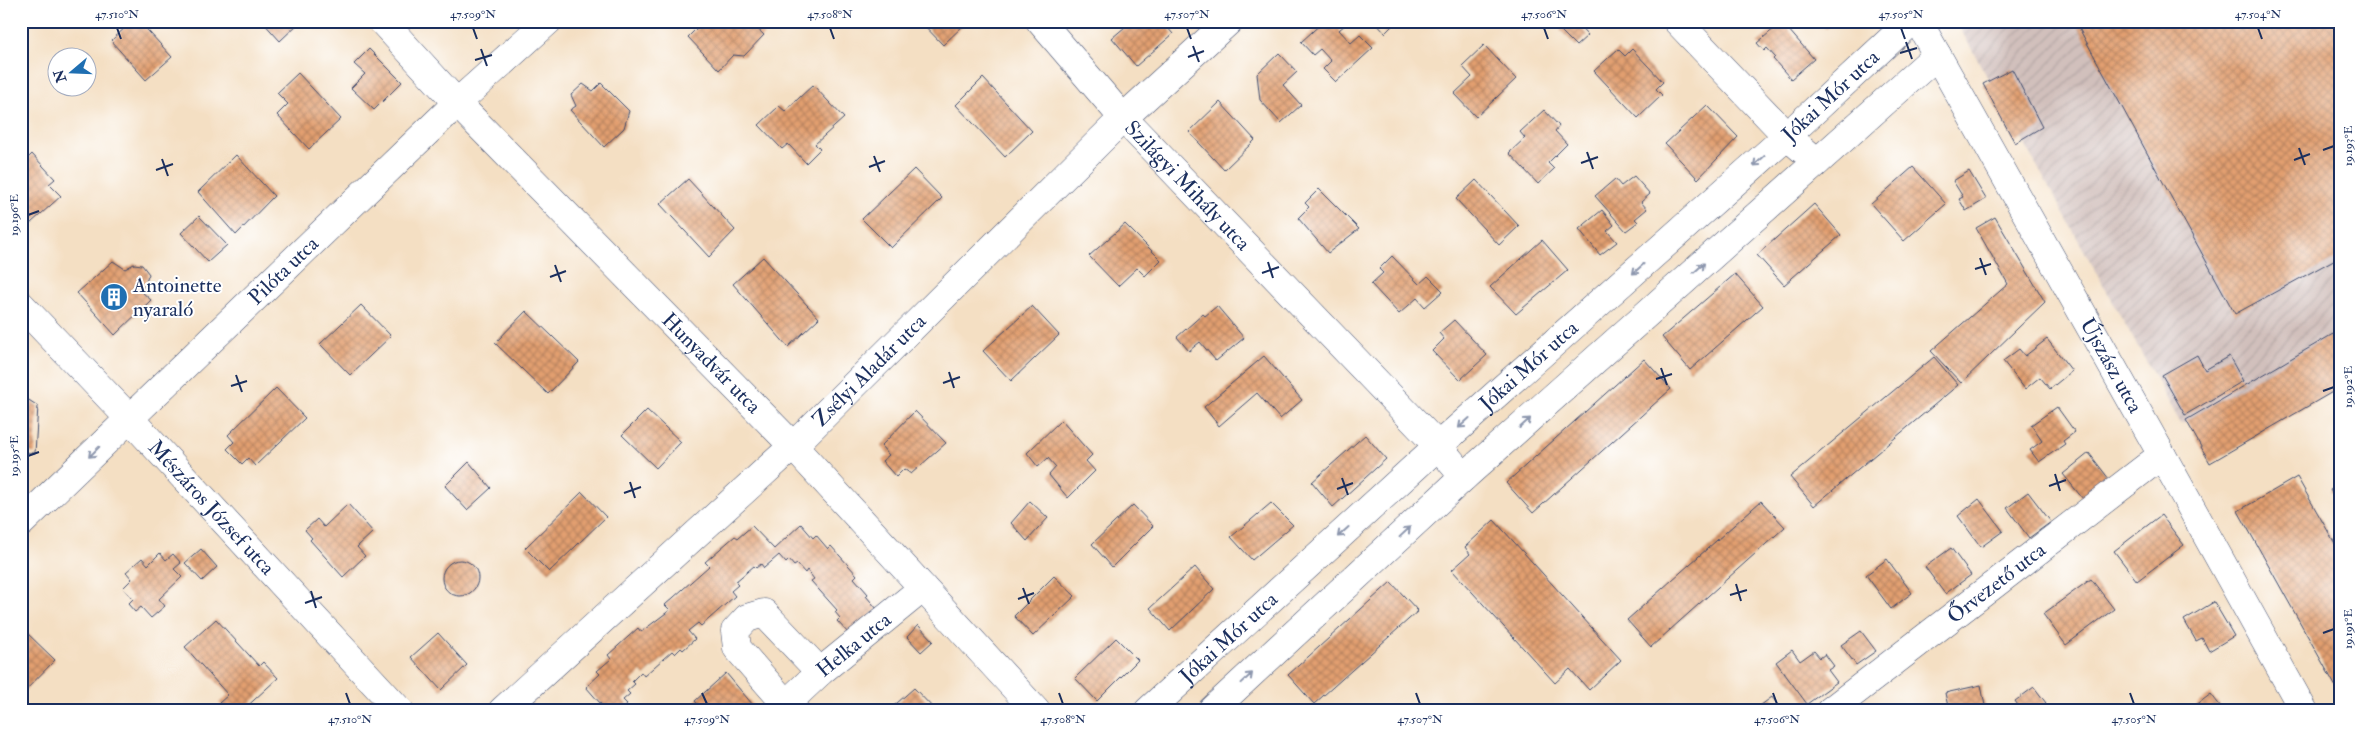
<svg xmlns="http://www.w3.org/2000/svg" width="2362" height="732" font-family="'IM FELL Double Pica',serif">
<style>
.industrial{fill:url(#industrial-furrows)}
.building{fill:url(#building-cross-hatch)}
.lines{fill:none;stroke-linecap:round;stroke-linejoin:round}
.minor-casing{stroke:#3c496d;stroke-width:29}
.minor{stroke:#fff;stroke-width:28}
.oneway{stroke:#8d97ae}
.ticks{fill:none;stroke:#1b2f5e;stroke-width:2}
.labels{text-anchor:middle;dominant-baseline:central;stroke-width:4;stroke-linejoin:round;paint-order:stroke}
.street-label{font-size:21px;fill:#1b2f5e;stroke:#fff}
.poi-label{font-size:21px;fill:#1b2f5e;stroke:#fff;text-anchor:start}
.neatline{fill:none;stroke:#1b2f5e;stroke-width:2}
.ticks-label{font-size:12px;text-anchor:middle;fill:#1b2f5e}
</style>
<defs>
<pattern id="industrial-furrows" width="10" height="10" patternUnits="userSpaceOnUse" patternTransform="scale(1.25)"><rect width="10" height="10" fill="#d1c0bc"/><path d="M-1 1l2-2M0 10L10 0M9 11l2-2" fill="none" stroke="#b3a5a4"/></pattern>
<pattern id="building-cross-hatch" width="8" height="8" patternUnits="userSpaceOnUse" patternTransform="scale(1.25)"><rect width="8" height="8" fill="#e29f70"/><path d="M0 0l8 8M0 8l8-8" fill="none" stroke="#b6825f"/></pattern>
</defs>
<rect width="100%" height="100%" fill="#fff"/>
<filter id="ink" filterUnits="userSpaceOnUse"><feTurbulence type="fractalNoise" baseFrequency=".02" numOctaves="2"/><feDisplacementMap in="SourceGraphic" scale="10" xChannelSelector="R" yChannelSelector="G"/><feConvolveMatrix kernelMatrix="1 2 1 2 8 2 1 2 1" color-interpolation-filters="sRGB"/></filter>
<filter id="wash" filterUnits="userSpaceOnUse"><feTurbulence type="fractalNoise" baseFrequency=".0096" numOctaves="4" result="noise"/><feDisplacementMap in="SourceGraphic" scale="20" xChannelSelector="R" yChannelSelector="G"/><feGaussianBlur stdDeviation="1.12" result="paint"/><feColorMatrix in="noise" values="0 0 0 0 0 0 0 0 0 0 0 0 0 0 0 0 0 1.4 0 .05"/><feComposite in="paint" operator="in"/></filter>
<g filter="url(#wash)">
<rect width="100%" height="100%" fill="#f4dfc3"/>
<path class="industrial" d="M1956,21H2341V330L2181,424Z"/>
<g id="blocks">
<path class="building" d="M132,21H139L172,57L146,80L111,41Z
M262,21H301L280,41Z
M704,21H726L730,24L749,21L764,35L744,56L733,55L719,70L688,37Z
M920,21H962L965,24L943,45Z
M1132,21H1146L1151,28L1159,21H1162L1173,34L1136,66L1112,38Z
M1324,21H1344L1346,24L1339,30L1351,43L1360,35L1373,48L1336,82L1323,69L1331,61L1320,49L1313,55L1301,42Z
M1374,21H1397L1385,33Z
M1569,21H1575L1588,35L1576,46L1560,30Z
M1819,21H1834L1826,29Z
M2075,21H2341V256L2235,314Z
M1782,22L1814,59L1791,79L1773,59L1775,57L1767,48L1764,51L1757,43Z
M1484,45L1516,79L1476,117L1454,94L1472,77L1462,66Z
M369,49L402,82L374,110L351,88L365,74L354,64Z
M1618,49L1625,56L1632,49L1663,82L1656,89L1662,95L1638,118L1594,71Z
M1279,53L1297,72L1283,85L1301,105L1281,123L1260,100L1257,74Z
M2012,69L2042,127L2015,143L1983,84Z
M298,73L341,119L309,149L277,115L288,104L277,93Z
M983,78L1032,131L1005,157L956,105Z
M601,83L629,111L624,128L604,147L570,110L576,106L571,95L583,84L593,91Z
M813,85L844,118L815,144L820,149L806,163L788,144L782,149L759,125L779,106L785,111Z
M1220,102L1255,140L1224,170L1189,132Z
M1707,105L1738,137L1698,179L1665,144Z
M1544,110L1559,126L1555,131L1567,144L1548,163L1554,169L1538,184L1509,153L1525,138L1520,132Z
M21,153L27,159L32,154L55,179L49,184L61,196L21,232Z
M236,155L274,196L236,235L198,192Z
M1913,167L1946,204L1904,241L1871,204Z
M914,169L942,198L891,248L862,219Z
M1969,171L1986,199L1966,211L1959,199L1963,197L1953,181Z
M1634,176L1650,194L1641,202L1647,209L1635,219L1638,222L1626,231L1595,196L1615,179L1621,186Z
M688,179L735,230L709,257L660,204Z
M1476,180L1519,226L1499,245L1456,199Z
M1319,189L1359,229L1328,253L1298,218L1309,207L1305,203Z
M1814,204L1841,235L1784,285L1757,255Z
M1602,210L1614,225L1607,231L1617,242L1600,255L1579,229Z
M199,216L227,245L208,262L181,233Z
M1995,217L2045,302L1961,383L1931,351L2008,284L1976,228Z
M1125,224L1161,260L1145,276L1137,268L1118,286L1089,256Z
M1542,240L1568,270L1516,314L1490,287Z
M1392,256L1419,284L1428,276L1443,291L1425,307L1417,298L1399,314L1371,284L1383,273L1379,269Z
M763,257L819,318L788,347L733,284Z
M113,261L125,269L134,264L142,265L149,274L142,292L151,300L115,335L77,293Z
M1735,274L1763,306L1690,370L1662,337Z
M361,305L391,336L350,375L320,344Z
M1032,306L1059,335L1011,381L983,351Z
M1217,306L1244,338L1216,361L1200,342L1189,351L1177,337L1203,314L1205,316Z
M526,311L579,362L548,394L495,343Z
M1454,320L1487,355L1460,380L1432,351L1444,339L1439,333Z
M2333,334L2341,347V387L2210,463L2186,420Z
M2047,339L2072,371L2050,389L2040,377L2025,389L2003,361L2019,349L2025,356Z
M2197,355L2205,370L2229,356L2243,381L2185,415L2162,375Z
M1264,356L1302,400L1280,419L1257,393L1219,426L1204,407Z
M1934,357L1958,385L1814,506L1790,477Z
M1644,359L1671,389L1533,513L1506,483Z
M276,388L305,418L255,466L248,458L242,464L227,449L234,442L228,435Z
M21,395L38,406L35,453L21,452Z
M2057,407L2075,432L2063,441L2065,444L2039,462L2030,450L2042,441L2031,425Z
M647,410L681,442L656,468L622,435Z
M915,411L946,443L911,474L904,469L896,477L882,461L889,455L881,446Z
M1061,420L1092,455L1086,461L1095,471L1068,498L1049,475L1056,467L1048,458L1038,467L1027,453Z
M1365,435L1386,459L1333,507L1312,482Z
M2089,453L2109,479L2083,499L2063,474Z
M469,462L491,488L467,510L445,486Z
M2297,477L2341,554V696L2238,511Z
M2341,484V508L2330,490Z
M582,492L606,517L549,572L525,548Z
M2028,492L2051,522L2029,538L2007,508Z
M1979,499L2003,531L1981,547L1958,516Z
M1030,501L1048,518L1027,541L1011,523Z
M1761,501L1785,527L1651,647L1627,620Z
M1271,503L1293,525L1252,560L1231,537Z
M348,504L373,532L357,547L365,556L343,577L310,540L312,538L305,530L317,519L324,527Z
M1133,505L1153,526L1112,567L1092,544Z
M2161,515L2184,545L2137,581L2114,551Z
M1494,520L1621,660L1589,690L1570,669L1555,683L1452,570L1470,554L1465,547Z
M801,524L813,538L816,535L828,549L831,546L857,575L854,578L868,594L866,596L877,609L849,634L837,621L840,618L835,612L837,610L811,581L814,579L807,570L805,573L797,564L794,566L789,560L786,563L779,555L764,568L761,564L756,568L754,566L735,582L738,585L731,591L735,596L701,626L698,623L688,631L695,639L683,650L681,648L675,654L672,651L644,676L641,672L632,681L635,684L627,691L630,694L623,700L627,704L619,711H607L586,687L600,674L597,671L611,659L608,655L638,628L641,632L670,610L665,605L709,566L705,562L735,536L738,538L752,526L774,549Z
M1951,548L1971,575L1945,594L1925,567Z
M201,549L217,567L202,581L185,563Z
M160,553L166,560L173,554L181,563L174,569L182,577L159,599L165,606L151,618L141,607L135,612L128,604L133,599L123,588L132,579L126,572L142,558L148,565Z
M1887,559L1912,593L1891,609L1866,575Z
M442 578a18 18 0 1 1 36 0a18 18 0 1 1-36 0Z
M1195,567L1214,589L1170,631L1150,608Z
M1054,576L1075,596L1033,636L1014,616Z
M2091,579L2114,609L2066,645L2043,614Z
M1391,582L1418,611L1314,704L1288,675Z
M2214,602L2234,636L2209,651L2202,638L2196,641L2184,620Z
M216,619L259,666L263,662L278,678L242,711H226L219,703L228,695L185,647Z
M918,625L933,641L921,652L907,637Z
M24,630L55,660L21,695V633Z
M1861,631L1876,651L1856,665L1841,645Z
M438,633L467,665L441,690L411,657Z
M1116,638L1138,660L1097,701L1075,678Z
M1792,650L1800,661L1814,651L1820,658L1825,654L1834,666L1828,670L1837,682L1807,704L1776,662Z
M726,673L758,711H704L695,701Z
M1981,685L1986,711H1949L1945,693Z
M2034,687L2046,703L2036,711H2022L2015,701Z
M914,688L936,711H888Z
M2211,694L2224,711H2188Z
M1772,697L1782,711H1753Z
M1248,704L1254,711H1241Z"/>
</g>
</g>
<g filter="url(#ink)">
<use href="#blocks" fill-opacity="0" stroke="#3c496d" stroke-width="1"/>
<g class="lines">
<g class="minor-casing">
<g id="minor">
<path id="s1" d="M382,21L457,103L793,446L1036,711"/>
<path id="s2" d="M1040,21L1123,118L1438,446L1464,477"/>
<path d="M1677,21L1787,136L1817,162"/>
<path id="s3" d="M1918,21L2162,455L2304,711"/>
<path id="s4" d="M21,305L129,418L400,711"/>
<path id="s5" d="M21,523L457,103L548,21"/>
<path id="s6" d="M786,704L820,672L923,588"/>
<path id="s7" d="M502,711L793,446L1123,118L1229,21"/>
<path d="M792,711L737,648L735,631L747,618L764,613L820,672"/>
<path id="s8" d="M1148,711L1438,446L1787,136L1911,21"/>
<path d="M1211,711L1464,477L1937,55"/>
<path id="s9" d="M1830,711L2162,455"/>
</g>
</g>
<use href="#minor" class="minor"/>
</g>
<defs><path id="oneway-shaft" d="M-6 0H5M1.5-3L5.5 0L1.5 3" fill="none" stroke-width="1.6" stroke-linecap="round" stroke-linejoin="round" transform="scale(1.25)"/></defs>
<g class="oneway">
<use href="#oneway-shaft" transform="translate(1759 161) rotate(138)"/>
<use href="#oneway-shaft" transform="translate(1699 268) rotate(-42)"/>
<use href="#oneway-shaft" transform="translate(1638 269) rotate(138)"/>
<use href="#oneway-shaft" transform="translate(1464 423) rotate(138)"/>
<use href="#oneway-shaft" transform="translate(1525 423) rotate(-42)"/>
<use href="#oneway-shaft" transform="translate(94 452) rotate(135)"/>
<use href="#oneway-shaft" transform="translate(1343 532) rotate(138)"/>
<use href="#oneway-shaft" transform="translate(1405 532) rotate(-43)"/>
<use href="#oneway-shaft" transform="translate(1247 678) rotate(-43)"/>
</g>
</g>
<path class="ticks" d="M117,28L121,39M473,28L477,39M830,28L834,39M1187,28L1191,39M1544,28L1548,39M1901,28L1905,39M2258,28L2262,39M1906,42L1912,59M1193,46L1199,62M481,49L487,66M1900,53L1917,48M1188,57L1204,51M475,60L492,55M2299,148L2305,165M2323,150L2334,146M1587,152L1593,169M874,156L880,172M162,159L168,176M2294,160L2310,154M1581,163L1598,157M869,167L885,161M156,170L173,164M28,215L39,211M1980,258L1986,275M1268,262L1273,278M555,265L561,282M1975,269L1991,264M1262,273L1279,267M550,277L566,271M1661,368L1667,385M949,372L954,388M236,375L242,392M1656,379L1672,374M943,383L960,377M231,386L247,381M2323,391L2334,387M28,456L39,452M2055,474L2060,491M1342,478L1348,495M630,482L635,498M2049,486L2066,480M1337,489L1353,483M624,493L641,487M1736,584L1741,601M1023,588L1029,604M311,591L316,608M1730,595L1747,590M1018,599L1034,593M305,603L322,597M2323,633L2334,629M346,693L350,704M702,693L707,704M1059,693L1063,704M1416,693L1420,704M1773,693L1777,704M2130,693L2134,704"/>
<defs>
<g id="building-disc" transform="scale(1.4375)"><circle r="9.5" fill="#1f6fb2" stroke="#fff"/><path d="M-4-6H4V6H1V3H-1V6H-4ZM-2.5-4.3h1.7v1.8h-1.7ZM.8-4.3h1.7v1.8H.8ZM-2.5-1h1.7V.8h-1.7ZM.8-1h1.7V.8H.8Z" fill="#fff"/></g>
</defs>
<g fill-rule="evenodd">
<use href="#building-disc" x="114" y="297"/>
</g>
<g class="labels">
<g class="street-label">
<text stroke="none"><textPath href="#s8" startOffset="919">Jókai Mór utca</textPath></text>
<text stroke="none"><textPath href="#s2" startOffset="221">Szilágyi Mihály utca</textPath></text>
<text stroke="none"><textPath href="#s5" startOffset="364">Pilóta utca</textPath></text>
<text stroke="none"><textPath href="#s1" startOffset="475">Hunyadvár utca</textPath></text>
<text stroke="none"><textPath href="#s8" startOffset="514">Jókai Mór utca</textPath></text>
<text stroke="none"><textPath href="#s3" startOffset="395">Újszász utca</textPath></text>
<text stroke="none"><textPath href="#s7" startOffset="501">Zsélyi Aladár utca</textPath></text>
<text stroke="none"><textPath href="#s4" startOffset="278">Mészáros József utca</textPath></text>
<text stroke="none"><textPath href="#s9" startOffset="210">Őrvezető utca</textPath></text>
<text stroke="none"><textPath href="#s8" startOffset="109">Jókai Mór utca</textPath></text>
<text stroke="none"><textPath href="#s6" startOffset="90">Helka utca</textPath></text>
</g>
<g class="poi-label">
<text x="133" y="285">Antoinette<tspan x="133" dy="24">nyaraló</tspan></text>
</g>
</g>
<rect width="2362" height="732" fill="none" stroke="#fff" stroke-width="55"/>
<g transform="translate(72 72) rotate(251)"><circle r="24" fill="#ffffff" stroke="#a4acbf"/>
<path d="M0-4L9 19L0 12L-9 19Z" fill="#1f6fb2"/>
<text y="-8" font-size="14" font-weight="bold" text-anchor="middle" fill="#1b2f5e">N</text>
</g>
<rect x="28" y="28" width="2306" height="676" class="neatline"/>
<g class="ticks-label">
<text x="117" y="18">47.510°N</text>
<text x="473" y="18">47.509°N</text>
<text x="830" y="18">47.508°N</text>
<text x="1187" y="18">47.507°N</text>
<text x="1544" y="18">47.506°N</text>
<text x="1901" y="18">47.505°N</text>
<text x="2258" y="18">47.504°N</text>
<text transform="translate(2348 146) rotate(-90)" y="4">19.193°E</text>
<text transform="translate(14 215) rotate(-90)" y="4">19.196°E</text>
<text transform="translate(2348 387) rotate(-90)" y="4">19.192°E</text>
<text transform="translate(14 456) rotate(-90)" y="4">19.195°E</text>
<text transform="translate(2348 629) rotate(-90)" y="4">19.191°E</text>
<text x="350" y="723">47.510°N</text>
<text x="707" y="723">47.509°N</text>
<text x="1063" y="723">47.508°N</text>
<text x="1420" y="723">47.507°N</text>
<text x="1777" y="723">47.506°N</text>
<text x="2134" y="723">47.505°N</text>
</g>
</svg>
